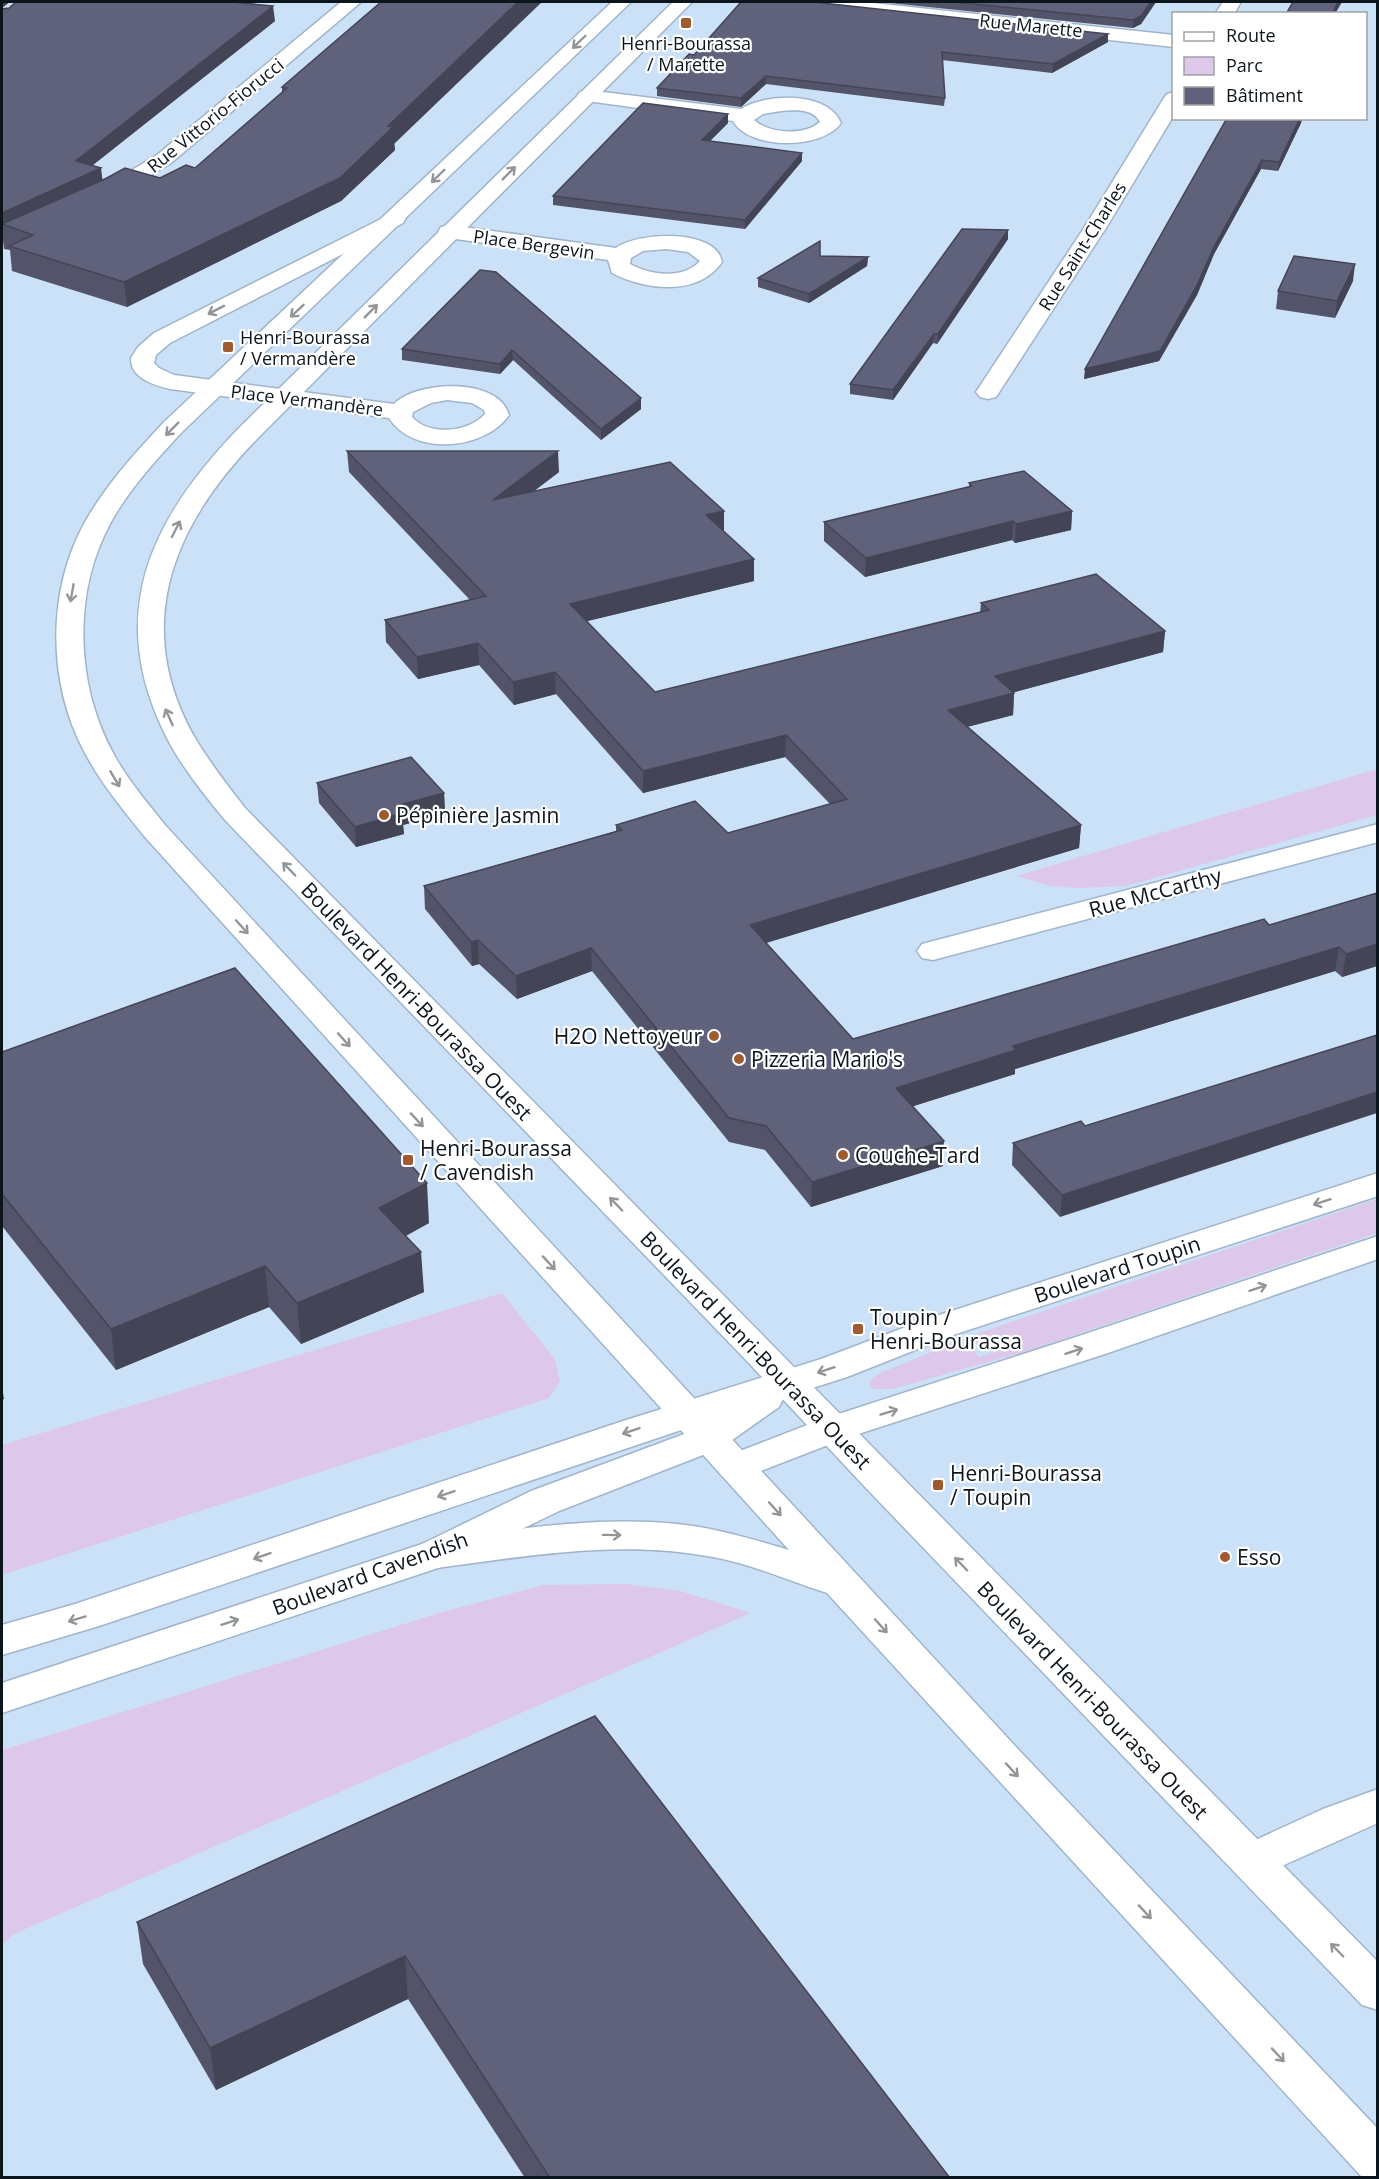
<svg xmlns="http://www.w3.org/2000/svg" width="1379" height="2179" font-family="'Open Sans',sans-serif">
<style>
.green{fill:#ddc8e9;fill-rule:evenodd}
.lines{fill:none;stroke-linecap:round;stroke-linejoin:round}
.street-casing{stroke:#a0b5cb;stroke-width:3}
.secondary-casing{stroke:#a0b5cb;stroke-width:3}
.primary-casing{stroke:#a0b5cb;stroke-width:3}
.street{fill:#fff;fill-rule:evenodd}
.secondary{fill:#fff;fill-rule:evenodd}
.primary{fill:#fff;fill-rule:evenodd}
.wall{fill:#53546a}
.shaded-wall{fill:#434556}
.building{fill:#60627b;stroke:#434556;stroke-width:1.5}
.oneway{stroke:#929699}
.poi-dot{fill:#a05a2f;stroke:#fff;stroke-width:2}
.labels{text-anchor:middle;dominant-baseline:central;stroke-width:4.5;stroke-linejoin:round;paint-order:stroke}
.far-street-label{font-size:18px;fill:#0d151c;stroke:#fff}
.far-poi-label{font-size:18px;fill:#0d151c;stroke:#fff}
.poi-label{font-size:21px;fill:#0d151c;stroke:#fff;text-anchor:start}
.street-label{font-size:21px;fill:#0d151c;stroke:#fff}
</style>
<rect width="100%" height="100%" fill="#cbe1f8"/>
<path class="green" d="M1377,769V815L1126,886L1079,888L1050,886L1016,876Z
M1377,1199V1233L1030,1350L893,1389H873L870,1385L872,1378L880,1373L976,1334ZM1000,1335L1009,1347L979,1357L970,1345Z
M502,1293L555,1359L560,1381L549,1398L2,1575V1445Z
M625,1584L680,1591L751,1613L14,1934L2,1945V1750L439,1613L543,1585Z"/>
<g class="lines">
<g class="street-casing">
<path id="street" d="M341,2H361L171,163L113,198L106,200L99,198L95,194L99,190L157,155Z
M807,2H863L1174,35V47L816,8L809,6Z
M1223,2H1241L1234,14H1215Z
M587,90L741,109C766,93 828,91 841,123C822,150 749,150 733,121L580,100L577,96L580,92ZM781,111C795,110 813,108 820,122C804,136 770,134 754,120L763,114Z
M1174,92V115L1106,228L996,397L988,399L980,397L976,392L1084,228L1164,98L1167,94Z
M395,212L403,213L406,218L403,223L170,343L156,355L154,363L159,368L174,375L394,404C417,380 499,377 509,415C484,451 413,456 389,418L170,389C154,385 130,378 131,358L138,347L154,333ZM447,400L472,403L484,410L485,414C468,433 429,436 412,417L413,412L431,403Z
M449,225L616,248C637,232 716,228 722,262C698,297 645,290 612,273L608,260L441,237L438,232L441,227ZM666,249L688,252L700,261C683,280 650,275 630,264L631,258L643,251Z
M1378,824V842L933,960L922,958L917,951L922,944Z
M1378,1789V1823L1266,1873L1251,1878L1236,1873L1229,1861L1236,1849L1323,1809Z"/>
</g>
<g class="secondary-casing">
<path id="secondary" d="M1378,1173V1196L953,1335L847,1377L784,1397L779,1407L721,1448L559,1511L450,1564L2,1713V1683L422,1544L531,1491L695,1430L708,1421L99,1626L2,1655V1625L75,1604L623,1421L821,1359L927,1319Z
M1378,1236V1259L1105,1354L846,1438L748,1476L735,1480L722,1476L716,1467L722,1458L820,1420L1079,1336Z"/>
</g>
<g class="primary-casing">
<path id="primary" d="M612,2H631L182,432C156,460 130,488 111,522C73,591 75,681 112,751C126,778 146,801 165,825L1016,1747L1378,2129V2178L1361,2176L827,1593C789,1581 752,1564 713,1557C621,1539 527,1556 436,1568L422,1564L416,1554L422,1544L436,1540C516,1529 597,1516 677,1524C716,1528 752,1539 789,1550L145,837C123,810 100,782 84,751C47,681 47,591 85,522C106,485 135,453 164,422Z
M673,2H692L261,435C176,520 129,623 195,738C210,763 227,785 245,808L1378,1962V2010L1362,2005L866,1488L745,1359L225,820C203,793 180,765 165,734C104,611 153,515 243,424Z"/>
</g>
<use href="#street" class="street"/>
<use href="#secondary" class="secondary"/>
<use href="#primary" class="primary"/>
</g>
<path class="wall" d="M381,2L395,150L341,201L127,307L12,271L10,250L4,249L2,231V9L275,21L92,165L103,180L160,178L195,168L282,92V87Z
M816,2L1108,42L1052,73L942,60L945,98L944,106L766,84L741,107L657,96V88L694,55Z
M880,2H1156L1141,24L1133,28Z
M1227,118H1302L1301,123L1278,171L1261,169L1214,254L1197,295L1159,361L1084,379Z
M728,123L710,141L802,153V161L745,229L553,205V196Z
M1008,230V239L937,344L933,343L893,400L850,394V384Z
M820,256L868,257L867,266L809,303L758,287V278Z
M480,270L641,409L601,440L513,360L500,374L402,360V349Z
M1353,281L1335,318L1276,309L1278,291Z
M347,451L559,472L533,492L724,531L754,581L587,621L655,692L980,613L981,603L1165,631L1163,652L1014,692V693L1013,715L967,727L1081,825L1079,848L766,943L853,1039L1269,925L1377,893V966L1342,977L1335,971L1015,1069V1074L913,1106L943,1166L811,1207L765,1150L729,1142L592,971L517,999L479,964L472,966L425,909L424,886L616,831V825L728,833L830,804L785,757L643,793L556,694L514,705L479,665L418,679L386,642L385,620L470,600L349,472Z
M969,483L1072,511L1071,530L1015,543L1012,540L865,577L824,541V522L969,487Z
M317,783L444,793L445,813L403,825L404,834L356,847L319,803Z
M2,1052L429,1223L406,1236L424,1292L301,1344L269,1307L116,1370L2,1226Z
M1085,1126L1060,1217L1012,1165L1013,1143Z
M595,1716L950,2178H525L408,1999L216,2090L143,1964L137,1922Z"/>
<path class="shaded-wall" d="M2,2H10L2,8Z
M518,2H542L394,144L395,150L341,201L127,307L124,282L388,126Z
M1151,2H1156L1141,24L1133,28V20Z
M1338,2H1342L1335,14H1332Z
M273,6L275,21L78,177L76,161Z
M1108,34V42L1052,73L1053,64Z
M766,76V84L741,107V98Z
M728,114V123L702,149V140Z
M1300,118H1302L1301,123L1278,171L1279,162Z
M802,153V161L745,229V220Z
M1262,160L1261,169L1214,254L1197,295L1159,361L1084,379L1085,369L1215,245Z
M101,168L103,184L2,225V213Z
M1008,230V239L937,344L938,334Z
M868,257L867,266L809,303V294Z
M1355,264L1353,281L1335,318L1337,301Z
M934,334L933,343L893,400V390Z
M512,350L513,360L500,374V364Z
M641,398V409L601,440V429Z
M558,451L559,472L494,521L493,500Z
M724,511V532L706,515Z
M1072,511L1071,530L1015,543L1016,524Z
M1013,521L1012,540L865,577L866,558Z
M754,559V581L571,625L570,604Z
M1165,631L1163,652L993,698L995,676Z
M478,643L479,665L418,679L417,657Z
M555,672L556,694L514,705L513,682Z
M1014,693L1013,715L947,732L948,710Z
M786,735L785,757L643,793V771Z
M444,793L445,813L403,825L404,834L356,847L355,827L396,806Z
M1081,825L1079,848L749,948L750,925Z
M478,940L479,964L472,966L471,942Z
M1377,944V966L1342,977L1346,954Z
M1339,947L1335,971L1015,1069V1074L895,1112L896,1088L1013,1046Z
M591,948L592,971L517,999L516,976Z
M1377,1092V1113L1060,1217L1062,1195Z
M944,1141L943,1166L811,1207L812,1182Z
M427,1183L429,1223L382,1248L379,1208Z
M421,1252L424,1292L301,1344L297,1303Z
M265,1266L269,1307L116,1370L111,1329Z
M2,1387L4,1399L2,1400Z
M405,1956L408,1999L216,2090L210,2048Z"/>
<path class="building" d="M16,2H232L273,6L76,161L101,168L2,213V9L9,8Z
M381,2H518L388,126L393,127L340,178L124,282L9,246L33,235L2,224L105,179L125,168L160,178L186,165L195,168L287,88L282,87Z
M741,2H813L1108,34L1053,64L942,52L945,98L766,76L741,98L657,88L689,54L694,55Z
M954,2H1151L1141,16L1133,20Z
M1293,2H1338L1332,14H1286Z
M643,103L728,114L702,140L802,153L745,220L553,196Z
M1227,118H1300L1279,162L1262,160L1215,245L1197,285L1160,351L1085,369Z
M962,229L1008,230L938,334H934L893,390L850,384Z
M820,241V256L868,257L809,294L758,278Z
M1294,256L1355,264L1337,301L1278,291Z
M480,270L496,272L641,398L601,429L512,350L500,364L402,349Z
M347,451H558L493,500L670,462L724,511L706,515L754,559L570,604L655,692L989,610L981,603L1096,574L1165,631L995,676L1014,693L948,710L1081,825L750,925L853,1039L1264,919L1269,925L1377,893V944L1346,954L1339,947L1013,1046L1016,1050L896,1088L944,1141L812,1182L766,1126L729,1118L591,948L516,976L478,940L471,942L424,886L622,830L616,825L695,801L728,833L847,799L786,735L643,771L555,672L513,682L478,643L417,657L385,620L486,596Z
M1024,471L1072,511L1016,524L1013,521L866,558L824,522L972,486L969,483Z
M411,757L444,793L396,806L403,813L355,827L317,783Z
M235,968L427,1183L379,1208L421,1252L297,1303L265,1266L111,1329L2,1194V1052Z
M1377,1035V1092L1062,1195L1013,1143L1081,1121L1085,1126Z
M595,1716L950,2178H550L405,1956L210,2048L137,1922Z"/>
<defs><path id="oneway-shaft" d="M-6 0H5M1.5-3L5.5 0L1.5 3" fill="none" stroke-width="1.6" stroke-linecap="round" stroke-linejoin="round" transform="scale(1.5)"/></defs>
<g class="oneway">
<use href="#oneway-shaft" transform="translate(579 42) rotate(136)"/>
<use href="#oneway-shaft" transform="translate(509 173) rotate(-45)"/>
<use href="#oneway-shaft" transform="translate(438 176) rotate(136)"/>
<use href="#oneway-shaft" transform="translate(216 310) rotate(153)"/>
<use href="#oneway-shaft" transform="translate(297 311) rotate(137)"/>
<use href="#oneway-shaft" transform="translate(371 311) rotate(-45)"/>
<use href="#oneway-shaft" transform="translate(172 429) rotate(135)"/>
<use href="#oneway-shaft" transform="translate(176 529) rotate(-63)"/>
<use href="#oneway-shaft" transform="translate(72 593) rotate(100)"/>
<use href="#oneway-shaft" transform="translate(169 717) rotate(-114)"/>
<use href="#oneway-shaft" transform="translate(115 779) rotate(59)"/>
<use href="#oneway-shaft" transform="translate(289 869) rotate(-134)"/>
<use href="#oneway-shaft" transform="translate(242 927) rotate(48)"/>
<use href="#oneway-shaft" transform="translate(344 1040) rotate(48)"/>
<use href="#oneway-shaft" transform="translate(417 1120) rotate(47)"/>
<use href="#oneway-shaft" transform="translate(1322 1202) rotate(162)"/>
<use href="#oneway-shaft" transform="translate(616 1204) rotate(-134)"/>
<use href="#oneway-shaft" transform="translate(549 1263) rotate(47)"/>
<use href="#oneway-shaft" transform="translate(1258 1288) rotate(-19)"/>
<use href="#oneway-shaft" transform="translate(1074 1351) rotate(-18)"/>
<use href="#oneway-shaft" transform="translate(826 1370) rotate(162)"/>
<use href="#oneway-shaft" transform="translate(889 1412) rotate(-17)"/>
<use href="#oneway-shaft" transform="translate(631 1431) rotate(161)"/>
<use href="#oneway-shaft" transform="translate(446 1494) rotate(161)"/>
<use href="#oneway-shaft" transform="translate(775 1509) rotate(48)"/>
<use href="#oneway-shaft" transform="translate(612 1535) rotate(1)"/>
<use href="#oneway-shaft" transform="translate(262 1556) rotate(161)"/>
<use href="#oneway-shaft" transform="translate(961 1564) rotate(-134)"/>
<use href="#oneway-shaft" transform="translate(77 1619) rotate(163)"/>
<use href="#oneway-shaft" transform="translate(230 1622) rotate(-18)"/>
<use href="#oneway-shaft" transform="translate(881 1626) rotate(48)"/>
<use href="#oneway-shaft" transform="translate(1012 1770) rotate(47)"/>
<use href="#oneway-shaft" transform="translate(1145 1912) rotate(47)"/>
<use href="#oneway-shaft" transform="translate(1337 1950) rotate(-134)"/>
<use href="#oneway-shaft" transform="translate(1278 2055) rotate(47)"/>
</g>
<g class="poi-dot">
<rect x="680" y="17" width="12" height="12" rx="3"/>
<rect x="222" y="341" width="12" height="12" rx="3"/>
<circle cx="384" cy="815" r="6"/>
<circle cx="714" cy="1036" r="6"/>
<circle cx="739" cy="1059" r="6"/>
<circle cx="843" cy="1155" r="6"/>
<rect x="402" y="1154" width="12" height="12" rx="3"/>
<rect x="852" y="1323" width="12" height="12" rx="3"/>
<rect x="932" y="1479" width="12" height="12" rx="3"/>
<circle cx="1225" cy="1557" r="6"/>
</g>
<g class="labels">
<g class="far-street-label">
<text transform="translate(1031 25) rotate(6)">Rue Marette</text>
<text transform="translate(215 115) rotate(-39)">Rue Vittorio-Fiorucci</text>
<text transform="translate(534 244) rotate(8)">Place Bergevin</text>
<text transform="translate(1082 246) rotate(-58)">Rue Saint-Charles</text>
<text transform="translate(307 400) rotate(7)">Place Vermandère</text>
</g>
<g class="far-poi-label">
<text x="686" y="43">Henri-Bourassa<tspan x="686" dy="21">/ Marette</tspan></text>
<text x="240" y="337" text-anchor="start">Henri-Bourassa<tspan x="240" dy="21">/ Vermandère</tspan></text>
</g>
<g class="poi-label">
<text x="396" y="815">Pépinière Jasmin</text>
<text x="702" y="1036" text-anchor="end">H2O Nettoyeur</text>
<text x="751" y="1059">Pizzeria Mario's</text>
<text x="420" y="1148">Henri-Bourassa<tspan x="420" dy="24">/ Cavendish</tspan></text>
<text x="855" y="1155">Couche-Tard</text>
<text x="870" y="1317">Toupin /<tspan x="870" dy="24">Henri-Bourassa</tspan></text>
<text x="950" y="1473">Henri-Bourassa<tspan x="950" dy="24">/ Toupin</tspan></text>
<text x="1237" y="1557">Esso</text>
</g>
<g class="street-label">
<text transform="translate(1155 892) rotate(-15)">Rue McCarthy</text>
<text transform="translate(417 1001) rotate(46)">Boulevard Henri-Bourassa Ouest</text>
<text transform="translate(1117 1269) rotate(-18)">Boulevard Toupin</text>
<text transform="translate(756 1350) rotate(46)">Boulevard Henri-Bourassa Ouest</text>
<text transform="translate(370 1573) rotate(-20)">Boulevard Cavendish</text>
<text transform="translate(1093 1700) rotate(46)">Boulevard Henri-Bourassa Ouest</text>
</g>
</g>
<rect width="1379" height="2179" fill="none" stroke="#0d151c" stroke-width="6"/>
<rect x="1172" y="12" width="195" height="108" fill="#ffffff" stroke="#9ea1a4" stroke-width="1.5"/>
<rect x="1184" y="32" width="30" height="9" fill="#ffffff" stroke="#9ea1a4" stroke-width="1.5"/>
<text x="1226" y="42" font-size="18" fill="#0d151c">Route</text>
<rect x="1184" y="57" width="30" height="18" fill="#ddc8e9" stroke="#9ea1a4" stroke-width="1.5"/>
<text x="1226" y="72" font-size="18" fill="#0d151c">Parc</text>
<rect x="1184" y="87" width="30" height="18" fill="#60627b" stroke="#9ea1a4" stroke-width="1.5"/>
<text x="1226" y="102" font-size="18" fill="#0d151c">Bâtiment</text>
</svg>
